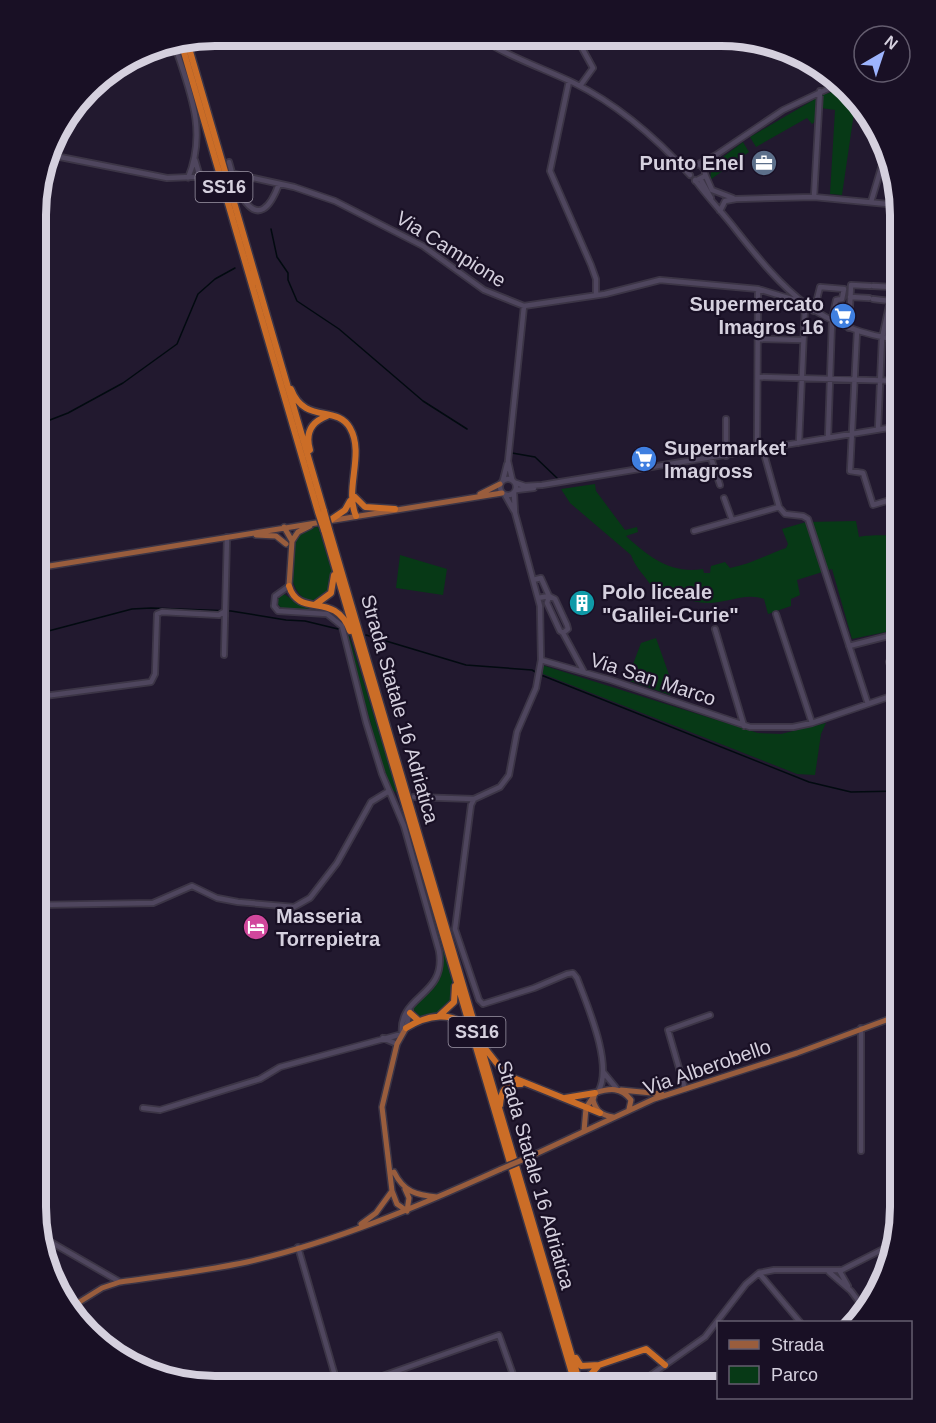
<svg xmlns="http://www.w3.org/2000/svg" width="936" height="1423" font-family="Arial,sans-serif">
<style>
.green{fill:#073916}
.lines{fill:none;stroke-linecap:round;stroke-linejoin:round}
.stream{stroke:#020a10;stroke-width:1.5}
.minor-casing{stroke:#3c3546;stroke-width:8}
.major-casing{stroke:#3c3546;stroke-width:8}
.highway-casing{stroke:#3c3546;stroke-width:9}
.minor{stroke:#4f465e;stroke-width:4.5}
.major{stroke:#995d3d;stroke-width:5}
.highway{stroke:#cb6d27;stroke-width:6}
.major-bridge-casing{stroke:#3c3546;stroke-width:8;stroke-linecap:butt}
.highway-bridge-casing{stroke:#3c3546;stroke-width:9;stroke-linecap:butt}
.major-bridge{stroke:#995d3d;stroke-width:5}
.highway-bridge{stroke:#cb6d27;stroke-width:6}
.labels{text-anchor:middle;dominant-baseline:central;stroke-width:4.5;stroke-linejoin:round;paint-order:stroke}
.shield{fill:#191025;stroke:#9d96a6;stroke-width:1.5}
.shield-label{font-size:18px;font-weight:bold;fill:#d5d0de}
.poi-label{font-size:20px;font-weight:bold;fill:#d5d0de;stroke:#191025;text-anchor:start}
.street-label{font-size:20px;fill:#d5d0de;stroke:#191025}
.rim{fill:none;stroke:#d5d0de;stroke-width:8}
</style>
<rect width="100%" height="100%" fill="#22192f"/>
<path class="green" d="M842,89L855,106L842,195L830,194L835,110L821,108L822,95Z
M815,99H817L816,121L812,124L807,118L756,147L750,137Z
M743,142L749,152L710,180L712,165Z
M595,484L596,491L625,530L637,527L638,532L626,536C649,557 670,574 703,569L704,573H710L711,566L725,562L730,568C751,564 766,555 786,548L788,544L782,529L806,522L856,521L859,537C865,535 892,535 900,536V629L852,639L832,569L797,580L800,595L791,599V606L768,614L764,599C746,592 727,603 708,603C690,603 667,592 650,584C644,575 635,567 631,555L570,503L561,489Z
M318,526L333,575L329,593L311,601C286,595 287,551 299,534Z
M400,555L447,569L443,595L396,588Z
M284,594L302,606L327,608L344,619L398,794L390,788L384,772L343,622L327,610H283L276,602L278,596Z
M656,638L673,686L670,695L627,680L641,643Z
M542,665L758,733L781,734L826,723L821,734L815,775L797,774L543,674Z
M425,885L454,988C450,1009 441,1015 420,1017L412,1008L435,987L443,963Z"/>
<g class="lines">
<path class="stream" d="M271,229L277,257L288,273V280L297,301L339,329L423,401L467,429
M37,425L68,413L123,383L177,344L198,294L215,279L235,268
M512,453L535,457L557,478
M37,634L132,609L151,608L231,611L286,620L305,621L338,629
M366,635L466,665L532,670L537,673
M541,675L809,782L851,792L900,791"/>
<g class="minor-casing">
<path id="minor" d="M478,37C507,56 542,68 574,83C617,104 658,140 690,175
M576,37L593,68L580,86
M174,43C189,90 208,130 188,178
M569,81L550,171L591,265L596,279V295
M50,155L167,178L215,176
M195,160L200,177
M229,162C236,192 258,241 279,184
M692,167L716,155L783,110L838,84
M705,170L716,156
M235,174L294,187L335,201L423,246L484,290L524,306L605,294L660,280L758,289L798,301
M705,174L712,190L733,198
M695,180C708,198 723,213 736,230C785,292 818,329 900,340
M701,180L711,198
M695,181L705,176V170L700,165
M814,197L820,91
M871,202L887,148
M720,211L725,201L736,199L814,197L898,205
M873,286L893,287L882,338L878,429
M850,297L869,298
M873,299L890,301
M814,311L820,287L844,289L842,299L836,300L832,321L828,438
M849,328L851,285L870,286
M888,329L900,331
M857,331L850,471L863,473L873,505L900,497
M887,338L893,303
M758,339L803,340
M758,377L900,381
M799,443L805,306
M763,450L779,507L785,514L803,516L808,519L868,704
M757,451L758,289
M726,456V419
M711,458L720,485
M500 487a8 8 0 1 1 16 0a8 8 0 1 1-16 0Z
M512,479L508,461L524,306
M503,480L507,464
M516,483L525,486L542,485L900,426
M900,489V481
M516,490L534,488
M514,493L515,513L540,606L541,660L611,680L750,727H793L812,723L900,693
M505,495L514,511
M724,498L732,520
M694,531L779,507
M533,580L541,578L549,596L555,599L567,625L568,629L563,633L584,672
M538,598L549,596L547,603L560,631L563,633
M776,614L812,723
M715,629L744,726
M849,646L900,633
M224,655L227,537
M541,660L536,688L517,732L509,775L500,787L474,799L471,805L455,929L479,1000L483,1004L534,988L567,974L573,973L577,978C587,1005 614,1066 598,1092
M889,662L899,693
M37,697L151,682L155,674L157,614L162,612L219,615L224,612
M414,797L474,799
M36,905L153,903L192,886L217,898L238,902L294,907L310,898L337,863L371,802L389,791
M406,1028L410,1011
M861,1028V1151
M383,1038L397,1044
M604,1073L617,1089
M685,1089L668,1030L710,1015
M143,1108L160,1110L260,1079L280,1067L402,1034C398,994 447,997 439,951L404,826L382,774L366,722L342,626L327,614L278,611L274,606L275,596L289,586
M42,1237L120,1282
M298,1247L338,1386
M839,1270L848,1286
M829,1272L851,1291L866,1311
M759,1273L800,1322
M354,1386L499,1335L515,1380L520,1386
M534,1386C547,1382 558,1374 569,1387
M634,1387L705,1337L746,1284L759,1273L774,1270H842L895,1243"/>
</g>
<g class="major-casing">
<path id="major" d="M480,494L500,484
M284,527L292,541L289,586
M256,535L276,536L286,544
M292,541L298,532L310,526
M37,568L502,493
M621,1090L662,1094
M613,1117C601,1115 596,1111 593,1100L595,1093C610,1088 621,1087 631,1100L629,1109
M584,1131L586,1108L593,1097
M527,1158L654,1099L797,1053L900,1015
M394,1172C404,1192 416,1195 437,1197
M392,1191L397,1204L407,1211L409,1198L405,1189
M361,1224L376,1213L392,1191L382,1107L397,1044L406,1028
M73,1306L102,1288L120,1282C162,1276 205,1271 247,1262C335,1242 419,1206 501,1169"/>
</g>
<g class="highway-casing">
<path id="highway" d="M187,41L324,511
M181,42L318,512
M291,389C305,425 336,404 350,428C365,454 344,489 356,516
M310,450C305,433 311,422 327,416
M355,497L365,507L395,509
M329,521L345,510L350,501
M329,529L581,1387
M324,530L576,1387
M289,586C299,619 335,590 350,631
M316,604L331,593L334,575
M410,1013L419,1021
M439,1016L454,1002L455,986
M406,1028C425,1016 456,1008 468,1032
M484,1047L506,1075L600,1113
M565,1098L595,1093
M500,1105C501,1090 506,1083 521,1084
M576,1358L581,1366L599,1365L646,1349L665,1365
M585,1387L586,1380L598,1366"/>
</g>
<use href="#minor" class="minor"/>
<use href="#major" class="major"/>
<use href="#highway" class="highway"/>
<g class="major-bridge-casing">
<path id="major-bridge" d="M501,1169L527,1158"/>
</g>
<g class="highway-bridge-casing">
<path id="highway-bridge" d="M324,511L329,529
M318,512L324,530"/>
</g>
<use href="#major-bridge" class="major-bridge"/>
<use href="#highway-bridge" class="highway-bridge"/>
</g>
<defs>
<g id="office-disc" transform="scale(1.35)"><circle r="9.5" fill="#5c6f8a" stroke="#191025"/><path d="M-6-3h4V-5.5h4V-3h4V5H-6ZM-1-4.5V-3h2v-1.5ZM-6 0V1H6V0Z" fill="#fff"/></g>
<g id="supermarket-disc" transform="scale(1.35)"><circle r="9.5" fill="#3f7fe0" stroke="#191025"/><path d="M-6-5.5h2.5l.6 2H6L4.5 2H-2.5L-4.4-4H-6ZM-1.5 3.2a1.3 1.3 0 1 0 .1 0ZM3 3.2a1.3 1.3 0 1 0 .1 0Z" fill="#fff"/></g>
<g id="building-disc" transform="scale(1.35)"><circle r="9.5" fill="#0f9aa8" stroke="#191025"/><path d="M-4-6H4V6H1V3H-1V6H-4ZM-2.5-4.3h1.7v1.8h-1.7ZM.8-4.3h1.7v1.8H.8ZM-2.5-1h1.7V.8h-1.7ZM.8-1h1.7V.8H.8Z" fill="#fff"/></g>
<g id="hotel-disc" transform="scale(1.35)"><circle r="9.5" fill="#d1479c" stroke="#191025"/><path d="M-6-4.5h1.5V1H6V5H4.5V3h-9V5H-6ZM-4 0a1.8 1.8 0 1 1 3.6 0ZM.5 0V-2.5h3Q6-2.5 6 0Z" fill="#fff"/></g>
</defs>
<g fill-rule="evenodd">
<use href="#office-disc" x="764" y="163"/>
<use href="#supermarket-disc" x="843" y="316"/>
<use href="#supermarket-disc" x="644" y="459"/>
<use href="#building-disc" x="582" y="603"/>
<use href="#hotel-disc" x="256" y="927"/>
</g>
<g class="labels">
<g class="shield">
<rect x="195.5" y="172" width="57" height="30" rx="4.5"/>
<rect x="448.5" y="1017" width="57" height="30" rx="4.5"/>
</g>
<g class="shield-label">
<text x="224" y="187">SS16</text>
<text x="477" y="1032">SS16</text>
</g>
<g class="poi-label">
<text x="744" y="163" text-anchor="end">Punto Enel</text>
<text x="824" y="304" text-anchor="end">Supermercato<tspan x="824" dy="23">Imagros 16</tspan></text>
<text x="664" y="448">Supermarket<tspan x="664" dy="23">Imagross</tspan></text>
<text x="602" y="592">Polo liceale<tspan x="602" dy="23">"Galilei-Curie"</tspan></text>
<text x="276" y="916">Masseria<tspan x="276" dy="23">Torrepietra</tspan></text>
</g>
<g class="street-label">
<text transform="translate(451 249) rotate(32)">Via Campione</text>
<text transform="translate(653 679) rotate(18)">Via San Marco</text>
<text transform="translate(400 709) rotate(74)">Strada Statale 16 Adriatica</text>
<text transform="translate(707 1067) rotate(-19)">Via Alberobello</text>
<text transform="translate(536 1175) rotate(74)">Strada Statale 16 Adriatica</text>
</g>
</g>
<path d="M0 0H936V1423H0ZM215 46H721A169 169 0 0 1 890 215V1207A169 169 0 0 1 721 1376H215A169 169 0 0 1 46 1207V215A169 169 0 0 1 215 46Z" fill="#191025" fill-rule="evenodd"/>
<path class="rim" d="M215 46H721A169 169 0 0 1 890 215V1207A169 169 0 0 1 721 1376H215A169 169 0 0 1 46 1207V215A169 169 0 0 1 215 46Z"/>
<rect x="717" y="1321" width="195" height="78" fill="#191025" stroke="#645d6f" stroke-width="1.5"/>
<rect x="729" y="1340" width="30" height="9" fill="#995d3d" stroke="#645d6f" stroke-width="1.5"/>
<text x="771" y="1351" font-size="18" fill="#d5d0de">Strada</text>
<rect x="729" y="1366" width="30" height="18" fill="#073916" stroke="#645d6f" stroke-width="1.5"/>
<text x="771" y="1381" font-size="18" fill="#d5d0de">Parco</text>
<g transform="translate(882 54) rotate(39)"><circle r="28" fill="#191025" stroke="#645d6f" stroke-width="1.5"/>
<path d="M0-4.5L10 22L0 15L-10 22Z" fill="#9db4fd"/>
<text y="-9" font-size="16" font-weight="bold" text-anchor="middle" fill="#d5d0de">N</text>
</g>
</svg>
